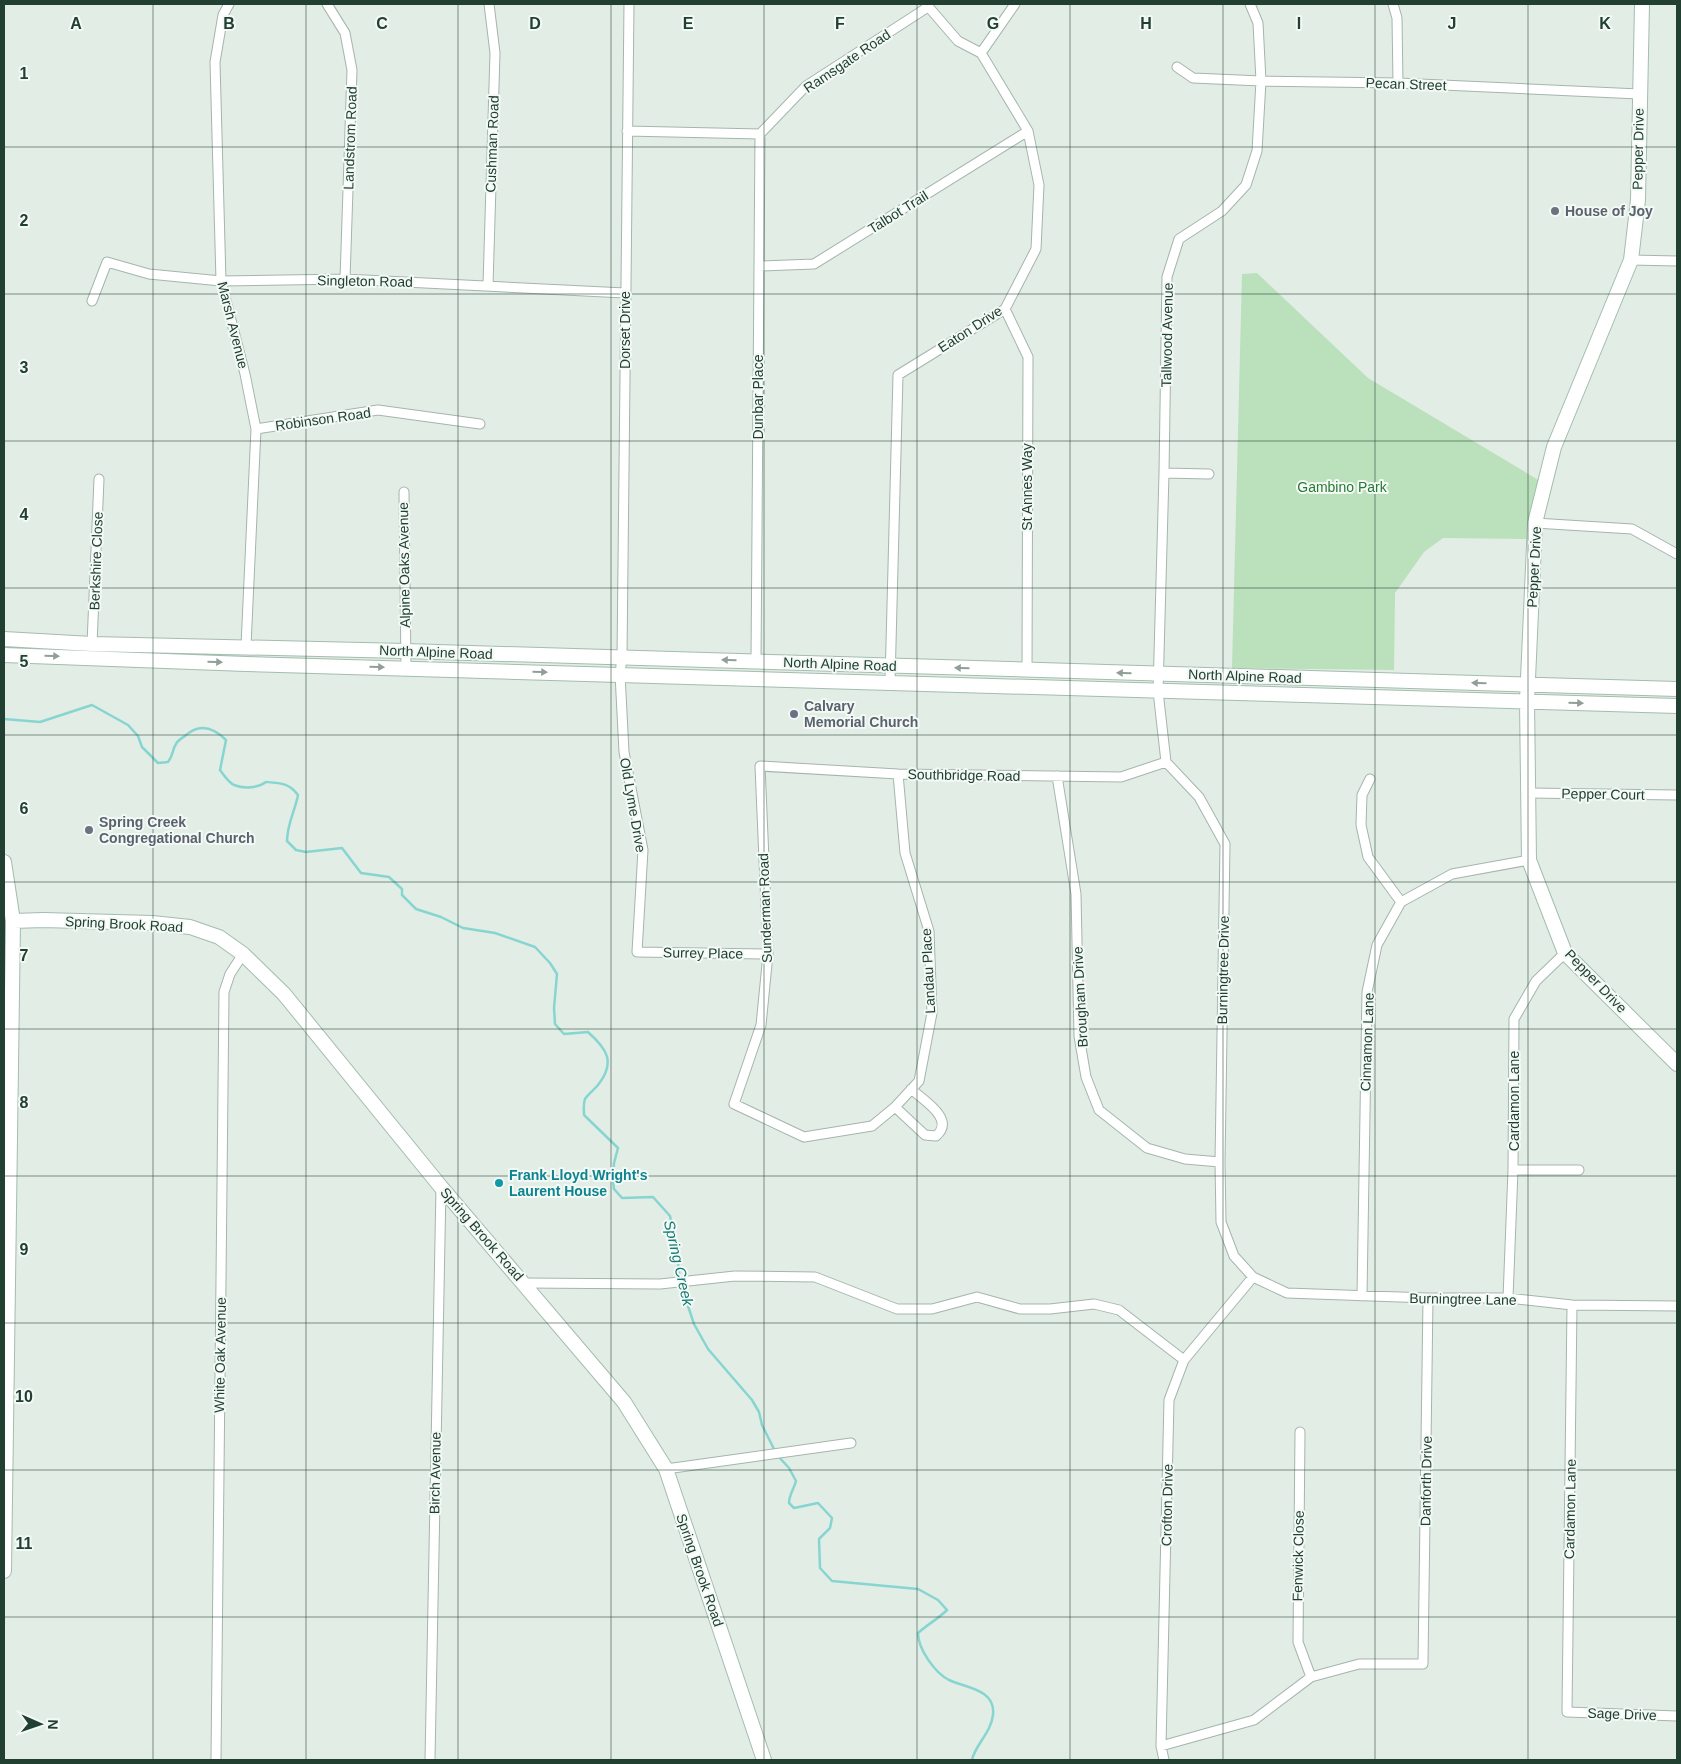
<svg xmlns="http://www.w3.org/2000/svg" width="1681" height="1764" font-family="Arial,sans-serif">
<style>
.green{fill:#bae0bc}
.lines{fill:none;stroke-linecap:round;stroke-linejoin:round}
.stream{stroke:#87d5d0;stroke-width:2.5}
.street-casing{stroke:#a4b6ac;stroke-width:11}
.secondary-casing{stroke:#a3bdae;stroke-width:16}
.street{stroke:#fff;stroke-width:9}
.secondary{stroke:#fff;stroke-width:14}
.oneway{fill:#90a098}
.grid{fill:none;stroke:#214031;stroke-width:1;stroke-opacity:0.55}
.worship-dot{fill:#6b7280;stroke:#f3f9f5;stroke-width:2}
.culture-dot{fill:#0f9aa8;stroke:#f3f9f5;stroke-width:2}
.labels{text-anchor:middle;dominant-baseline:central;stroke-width:4;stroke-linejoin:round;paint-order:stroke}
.street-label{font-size:14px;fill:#214031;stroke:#f3f9f5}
.worship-label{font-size:14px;font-weight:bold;fill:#5b616d;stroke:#f3f9f5;text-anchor:start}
.park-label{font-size:14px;fill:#297936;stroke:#f3f9f5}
.culture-label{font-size:14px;font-weight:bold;fill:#0d838f;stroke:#f3f9f5;text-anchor:start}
.water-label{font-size:15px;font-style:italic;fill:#177a75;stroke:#f3f9f5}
.grid-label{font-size:16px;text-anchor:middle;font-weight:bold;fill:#214031;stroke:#f3f9f5;stroke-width:4;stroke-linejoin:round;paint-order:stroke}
</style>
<rect width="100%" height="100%" fill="#e2ede6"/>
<path class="green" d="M1257,273L1368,378L1545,484L1531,507L1527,539L1443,538L1424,552L1395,593L1394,670L1232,668L1242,274Z"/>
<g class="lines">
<path class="stream" d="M4,719L40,722L92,705L128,725L138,736L142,747L158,763L168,762C174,754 172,750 176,744C177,741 182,738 185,736C199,723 213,727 226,740L220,770C224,775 228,782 234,785C244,789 258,788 266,782C281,783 289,783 298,795C295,811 287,824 287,841L296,850L306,852L342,848L361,873L389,877L402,889V895L416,909L441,917L463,928L495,933L535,947L550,963L557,974L554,1008L555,1024L564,1034L588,1032C607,1049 616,1062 598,1085C594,1090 588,1094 585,1099C583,1104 584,1110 584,1115L618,1148L614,1163L613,1181L614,1189L622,1198L653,1197L670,1216L676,1244L680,1282L694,1324L708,1349L752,1400L759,1412L762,1425L775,1451
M778,1456L789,1468L796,1481C794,1489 789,1495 789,1503L794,1508L818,1503L832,1518L830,1528L819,1539L820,1568L832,1581L918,1589L938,1600L947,1610C938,1619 928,1624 918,1633C918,1649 935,1673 949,1680C966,1688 996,1689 993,1715C991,1733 975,1745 972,1760"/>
<g class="street-casing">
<path id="street" d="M229,4L223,15L215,62L221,281L245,374L256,429L246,646
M327,4L345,33L352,70L345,279
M629,4L622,657L620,674L624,752L643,850L637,952L768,954
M1250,4L1258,23L1261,81L1257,151L1246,185L1222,211L1179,239L1167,277L1164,473L1158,691L1166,762L1199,797L1225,844L1220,1162L1221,1222L1234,1256L1253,1277L1287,1293L1428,1298H1508L1572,1305L1677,1306
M1393,4L1397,18L1398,83
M981,53L1015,4
M1177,67L1193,78L1261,81L1398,83L1639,94
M627,131L760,134L806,86L928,7
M1631,260L1677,261
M759,266L814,264L1028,131
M488,285L495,53L489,4
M92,301L107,262L149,274L221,281L345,279L625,293
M1005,309L1028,357L1027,670
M256,429L378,410L480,424
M1164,473L1209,474
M404,492L406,668
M1535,523L1632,529L1677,554
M92,644L99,479
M756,661L760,134
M890,682L898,375L1005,309L1036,249L1039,185L1028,131L981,53L958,41L926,4
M898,774L905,853L929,931L932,1013L919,1081L895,1107L872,1126L804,1137L734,1104L761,1025L768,954L760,766L898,774L1121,777L1166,762
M1057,776L1076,894L1079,1036L1086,1077L1099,1110L1147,1148L1185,1159L1220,1162
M1370,779L1362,795L1361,825L1368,857L1401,902
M1528,793L1677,795
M895,1107L925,1135L936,1136C956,1119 923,1100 911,1089
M1513,1170H1579
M524,1283L660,1284L735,1276L815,1277L897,1309H932L977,1297L1020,1309H1050L1094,1304L1119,1310L1184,1360
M1362,1296L1367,992L1377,945L1401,902L1452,874L1529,860
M1508,1298L1513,1170L1514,1019L1536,981L1565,953
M1572,1305L1567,1712L1677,1716
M1300,1432L1298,1642L1311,1677
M666,1469L851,1443
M1161,1746L1254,1720L1311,1677L1359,1664H1423L1428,1298
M216,1760L224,992L230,974L243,954
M430,1760L441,1187
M1164,1760L1161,1746L1169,1400L1184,1360L1253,1277"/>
</g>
<g class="secondary-casing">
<path id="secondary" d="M1642,4L1638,200L1631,260L1554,447L1535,523L1527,701L1529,860L1565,953L1677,1064
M4,639L92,644L405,651L1677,689
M4,655L246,664L1677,706
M4,862L13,921L4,1571
M13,921L43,920L152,923L190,927L219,937L243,954L284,994L441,1187L624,1402L666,1469L764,1760"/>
</g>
<use href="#street" class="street"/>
<use href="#secondary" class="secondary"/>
</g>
<defs><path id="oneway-solid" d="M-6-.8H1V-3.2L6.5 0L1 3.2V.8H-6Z" transform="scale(1.25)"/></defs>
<g class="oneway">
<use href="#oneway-solid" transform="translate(52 656) rotate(2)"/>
<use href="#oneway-solid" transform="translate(729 660) rotate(-178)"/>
<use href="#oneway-solid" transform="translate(215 662) rotate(2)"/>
<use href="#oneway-solid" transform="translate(377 667) rotate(1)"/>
<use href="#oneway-solid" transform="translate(962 668) rotate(-178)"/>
<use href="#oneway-solid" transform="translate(540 672) rotate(2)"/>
<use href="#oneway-solid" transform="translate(1124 673) rotate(-178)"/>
<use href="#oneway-solid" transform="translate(1479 683) rotate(-178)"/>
<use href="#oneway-solid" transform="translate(1576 703) rotate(2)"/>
</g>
<path class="grid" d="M153,4V1760M306,4V1760M458,4V1760M611,4V1760M764,4V1760M917,4V1760M1070,4V1760M1223,4V1760M1375,4V1760M1528,4V1760M4,147H1677M4,294H1677M4,441H1677M4,588H1677M4,735H1677M4,882H1677M4,1029H1677M4,1176H1677M4,1323H1677M4,1470H1677M4,1617H1677"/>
<g class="worship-dot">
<circle cx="1555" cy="211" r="5"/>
<circle cx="794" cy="714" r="5"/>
<circle cx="89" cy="830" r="5"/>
</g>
<circle class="culture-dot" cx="499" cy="1183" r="5"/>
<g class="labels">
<g class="street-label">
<text transform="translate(847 61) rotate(-34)">Ramsgate Road</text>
<text transform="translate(1406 84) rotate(2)">Pecan Street</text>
<text transform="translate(350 138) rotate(-88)">Landstrom Road</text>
<text transform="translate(492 144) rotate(-88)">Cushman Road</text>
<text transform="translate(1638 149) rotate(-89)">Pepper Drive</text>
<text transform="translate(898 212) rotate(-32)">Talbot Trail</text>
<text transform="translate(365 281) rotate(1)">Singleton Road</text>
<text transform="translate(233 325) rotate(76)">Marsh Avenue</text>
<text transform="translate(970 329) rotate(-33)">Eaton Drive</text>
<text transform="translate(625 330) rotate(-90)">Dorset Drive</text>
<text transform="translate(1167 335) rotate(-89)">Tallwood Avenue</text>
<text transform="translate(758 397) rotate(-90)">Dunbar Place</text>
<text transform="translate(323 419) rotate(-8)">Robinson Road</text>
<text transform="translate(1027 487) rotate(-90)">St Annes Way</text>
<text transform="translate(96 561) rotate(-88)">Berkshire Close</text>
<text transform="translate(404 565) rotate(-91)">Alpine Oaks Avenue</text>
<text transform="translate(1534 567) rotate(-87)">Pepper Drive</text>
<text transform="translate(436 652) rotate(2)">North Alpine Road</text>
<text transform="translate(840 664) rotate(2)">North Alpine Road</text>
<text transform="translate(1245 676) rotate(2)">North Alpine Road</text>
<text transform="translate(964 775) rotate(1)">Southbridge Road</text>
<text transform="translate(1603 794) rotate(1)">Pepper Court</text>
<text transform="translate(633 805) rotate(80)">Old Lyme Drive</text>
<text transform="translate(765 908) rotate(-92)">Sunderman Road</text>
<text transform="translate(124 924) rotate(3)">Spring Brook Road</text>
<text transform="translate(703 953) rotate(1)">Surrey Place</text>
<text transform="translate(1223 970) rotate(-89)">Burningtree Drive</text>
<text transform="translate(928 971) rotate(-93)">Landau Place</text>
<text transform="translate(1596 981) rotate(46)">Pepper Drive</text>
<text transform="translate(1080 997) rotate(-93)">Brougham Drive</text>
<text transform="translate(1367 1042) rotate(-88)">Cinnamon Lane</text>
<text transform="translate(1514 1101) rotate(-90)">Cardamon Lane</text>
<text transform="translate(482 1234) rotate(49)">Spring Brook Road</text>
<text transform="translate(1463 1299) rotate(1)">Burningtree Lane</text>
<text transform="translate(220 1355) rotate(-89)">White Oak Avenue</text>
<text transform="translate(435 1473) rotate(-89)">Birch Avenue</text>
<text transform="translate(1426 1481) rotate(-89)">Danforth Drive</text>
<text transform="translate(1167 1505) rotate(-89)">Crofton Drive</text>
<text transform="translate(1570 1509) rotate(-89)">Cardamon Lane</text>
<text transform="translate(1298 1556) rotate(-89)">Fenwick Close</text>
<text transform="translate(700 1570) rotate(71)">Spring Brook Road</text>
<text transform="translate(1622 1714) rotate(2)">Sage Drive</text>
</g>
<g class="worship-label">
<text x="1565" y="211">House of Joy</text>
<text x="804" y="706">Calvary<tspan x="804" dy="16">Memorial Church</tspan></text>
<text x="99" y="822">Spring Creek<tspan x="99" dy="16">Congregational Church</tspan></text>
</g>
<g class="park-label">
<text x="1342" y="487">Gambino Park</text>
</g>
<g class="culture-label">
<text x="509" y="1175">Frank Lloyd Wright's<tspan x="509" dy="16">Laurent House</tspan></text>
</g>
<g class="water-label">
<text transform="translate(679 1263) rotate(77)">Spring Creek</text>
</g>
</g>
<g class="grid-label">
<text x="76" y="29">A</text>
<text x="229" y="29">B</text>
<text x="382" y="29">C</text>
<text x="535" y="29">D</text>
<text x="688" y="29">E</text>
<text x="840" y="29">F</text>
<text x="993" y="29">G</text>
<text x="1146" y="29">H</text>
<text x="1299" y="29">I</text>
<text x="1452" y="29">J</text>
<text x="1605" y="29">K</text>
<text x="24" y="79">1</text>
<text x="24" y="226">2</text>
<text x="24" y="373">3</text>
<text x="24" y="520">4</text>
<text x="24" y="667">5</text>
<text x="24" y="814">6</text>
<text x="24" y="961">7</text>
<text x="24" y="1108">8</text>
<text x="24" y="1255">9</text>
<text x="24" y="1402">10</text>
<text x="24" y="1549">11</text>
</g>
<rect width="1681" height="1764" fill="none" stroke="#214031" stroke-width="10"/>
<g transform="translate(40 1724) rotate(92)" stroke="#f3f9f5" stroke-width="4" paint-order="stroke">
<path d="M0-4L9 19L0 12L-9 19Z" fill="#214031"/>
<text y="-8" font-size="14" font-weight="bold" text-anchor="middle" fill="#214031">N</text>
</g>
</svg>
